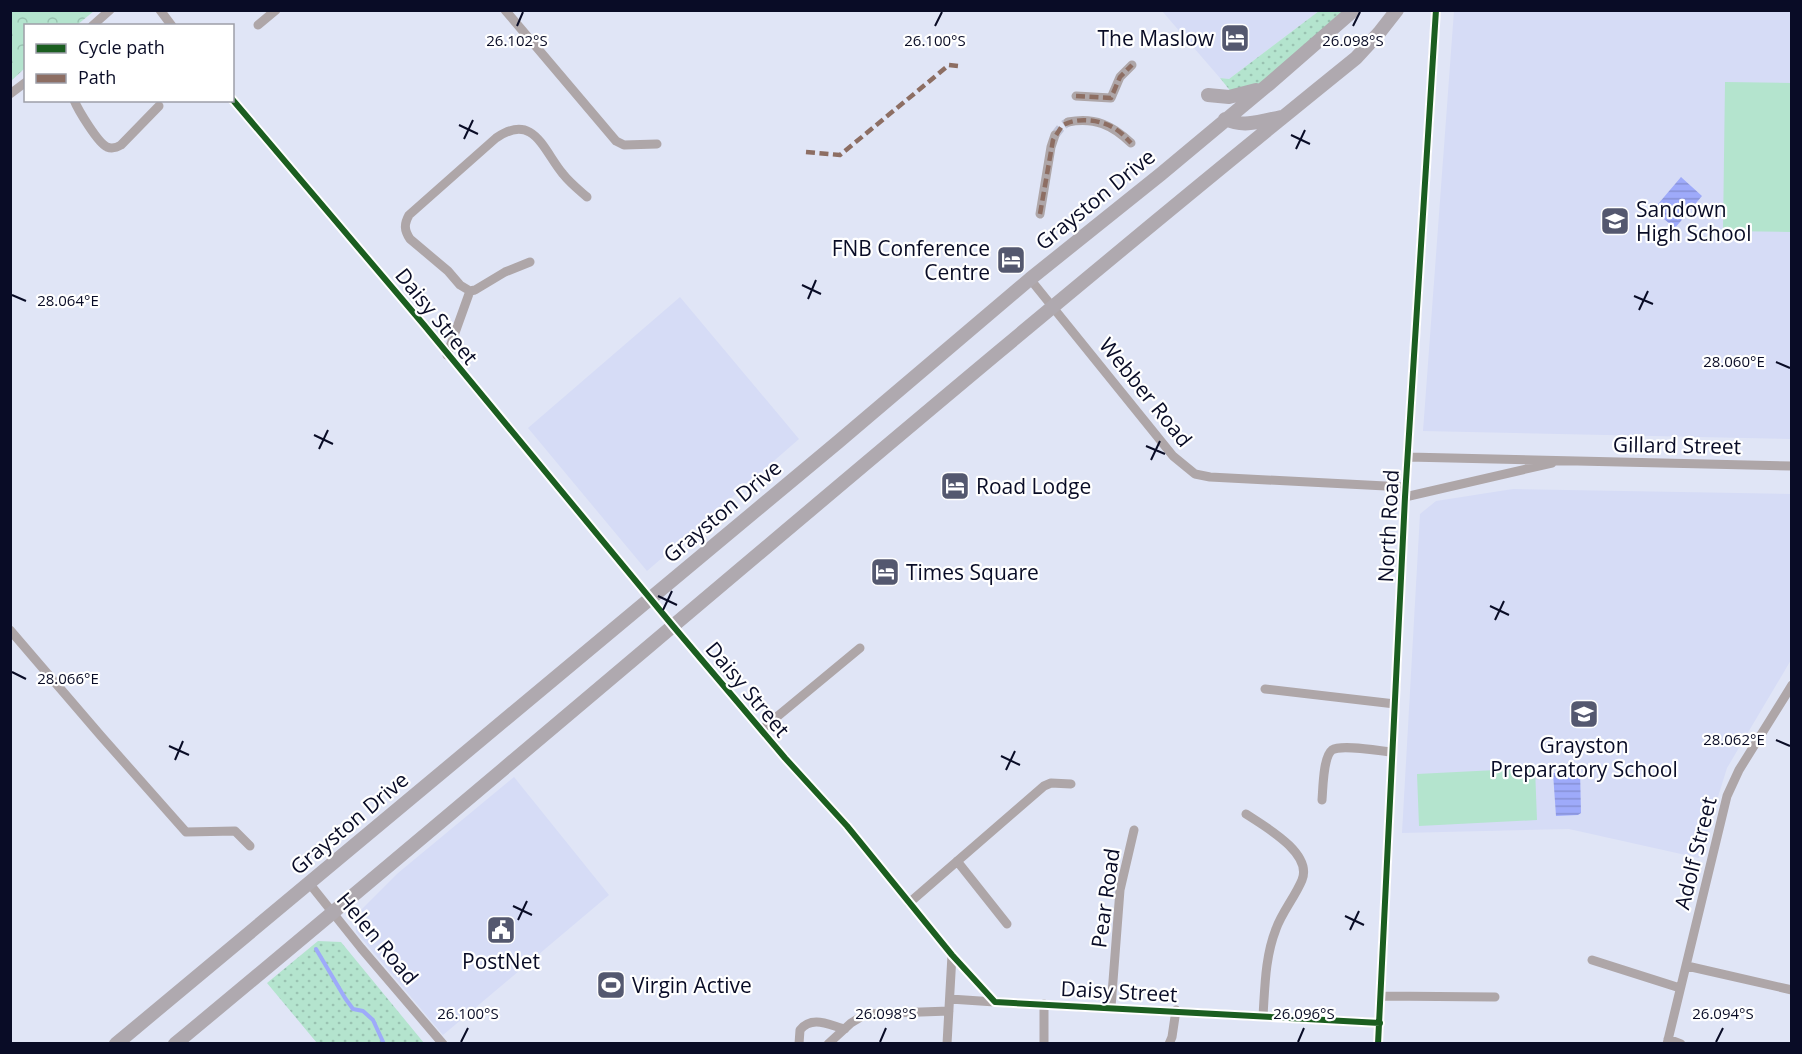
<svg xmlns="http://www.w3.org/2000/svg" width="1802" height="1054" font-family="'Open Sans',sans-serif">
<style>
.built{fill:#d6dcf6}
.grass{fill:url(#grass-dots)}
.park{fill:url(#park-crowns)}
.pitch{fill:#b4e4ce}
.water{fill:url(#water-rules)}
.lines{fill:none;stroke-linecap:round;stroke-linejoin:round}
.stream{stroke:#9eaafa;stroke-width:4}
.minor-tunnel{stroke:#c0c4d7;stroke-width:9;stroke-dasharray:9 4.5;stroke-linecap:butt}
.minor{stroke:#aea6a8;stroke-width:9}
.primary{stroke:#afa9af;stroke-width:14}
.quiet{stroke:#8d6e63;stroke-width:4.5;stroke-dasharray:9 4.5;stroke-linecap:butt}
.cycleway-casing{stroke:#fff;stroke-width:10}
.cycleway{stroke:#1b5e20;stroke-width:6}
.ticks{fill:none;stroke:#090c26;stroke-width:2}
.labels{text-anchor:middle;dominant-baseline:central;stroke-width:4.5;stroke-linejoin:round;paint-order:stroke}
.poi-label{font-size:21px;fill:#090c26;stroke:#fff;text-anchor:start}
.street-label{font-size:21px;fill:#090c26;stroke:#fff}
.ticks-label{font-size:15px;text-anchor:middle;fill:#090c26;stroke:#fff;stroke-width:4.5;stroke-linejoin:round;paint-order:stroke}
</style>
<defs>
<pattern id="grass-dots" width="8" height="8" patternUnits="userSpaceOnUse" patternTransform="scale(1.5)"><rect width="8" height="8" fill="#b4e4ce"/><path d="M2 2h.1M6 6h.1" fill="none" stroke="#99c2b1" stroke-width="1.8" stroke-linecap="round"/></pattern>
<pattern id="park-crowns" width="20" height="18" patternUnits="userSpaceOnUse" patternTransform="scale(1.5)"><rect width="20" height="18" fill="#b4e4ce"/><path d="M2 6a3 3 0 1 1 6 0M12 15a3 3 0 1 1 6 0" fill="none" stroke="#99c2b1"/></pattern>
<pattern id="water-rules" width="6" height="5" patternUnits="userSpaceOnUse" patternTransform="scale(1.5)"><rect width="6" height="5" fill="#9eaafa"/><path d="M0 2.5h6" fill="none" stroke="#8791d6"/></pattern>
</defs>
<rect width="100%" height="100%" fill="#e0e5f6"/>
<path class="built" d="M1162,11H1319L1229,79L1220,78Z
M1454,11H1791V439L1423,431Z
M680,297L799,439L647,571L528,428Z
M1513,489L1791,494V660L1727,768L1699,858L1569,829L1402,833L1420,514L1436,501Z
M514,777L609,895L443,1035L356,932L355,921L359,912L398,873Z"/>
<path class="grass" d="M1319,11H1353L1244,108L1220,78L1229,79Z
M318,941L341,942L424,1043H317L267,983Z"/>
<path class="park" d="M11,10H94V11L77,25L26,26L25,68L11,81Z"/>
<path class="pitch" d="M1725,82L1791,83V232L1723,231Z
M1535,768L1537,820L1419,826L1417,774Z"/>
<path class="water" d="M1681,177L1702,196L1675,228L1653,210Z
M1580,770L1581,813L1578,815L1556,816L1553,773H1558V771Z"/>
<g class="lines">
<path class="stream" d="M316,949L345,998L353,1009L363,1011L373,1020L384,1044"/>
<path class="minor-tunnel" d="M1055,135L1062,126L1068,122"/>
<path class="minor" d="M160,10L172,26
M505,10L616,141L624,145L657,144
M258,25L276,10
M92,26L110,10
M10,94L26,82
M1076,96L1111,98L1120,77L1132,65
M232,99L424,325L673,626L785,758L847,826L952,955L995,1002L1380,1023
M74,100C78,110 98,143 107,147C112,149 116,148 121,145L159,106
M1068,122C1095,117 1112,125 1131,143
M1040,214L1051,147L1055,135
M530,262L505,272L475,290L470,291L460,285L448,271L410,239C404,230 404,224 409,215L496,138C534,112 543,150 563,174C570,183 579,190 587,197
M1030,279L1173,456L1195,474L1210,477L1405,487
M447,355L470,291
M1408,457L1792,466
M1405,497L1552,463
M10,630L101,736L186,832L235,831L250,846
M1265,689L1395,704
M761,730L860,648
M1322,800C1323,789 1323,757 1332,750C1341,744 1380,751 1392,752
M1246,814C1264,826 1313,853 1302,880C1295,897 1282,912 1276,929C1265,957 1265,986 1263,1016
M957,861L1007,924
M309,883L361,948L443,1044
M909,903L1044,786L1051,783L1071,784
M1592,960L1680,988
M1687,966L1792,990
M1381,996L1495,997
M950,999L995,1002
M1111,1007L1120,890L1134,830
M1668,1039L1681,1044
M799,1044L800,1030C812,1015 829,1025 845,1029
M828,1044L851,1023L866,1014L949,1011
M947,1044L952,955
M1044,1044V1004
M1169,1044L1172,1037L1176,1010
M1378,1044L1405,497L1436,10
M1667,1044L1727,796L1739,770L1792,685"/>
<path class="primary" d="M1208,95L1229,97L1256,90
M1225,119C1244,128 1262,121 1281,117
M116,1044L838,442L1030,279L1161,174L1269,84L1354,10
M175,1044C570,717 957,380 1356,58L1379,33L1397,10"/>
<path class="quiet" d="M1076,96L1111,98L1120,77L1132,65
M806,152L840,155L949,65L958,66
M1040,214L1053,140L1062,126C1076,116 1104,120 1117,130C1123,134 1127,139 1131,143"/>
<g class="cycleway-casing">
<path id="cycleway" d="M232,99L424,325L673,626L785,758L847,826L952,955L995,1002L1380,1023
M1378,1044L1405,497L1436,10"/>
</g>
<use href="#cycleway" class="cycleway"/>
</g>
<path class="ticks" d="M517,26L523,12M935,26L942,12M1353,26L1360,12M459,125L478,134M1291,135L1310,144M464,139L473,120M1296,149L1305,130M802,285L821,294M12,295L26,301M1634,296L1653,304M808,299L816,280M1639,310L1648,291M1776,362L1790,368M314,435L333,444M1146,446L1165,454M319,449L328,430M1151,460L1160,441M658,596L677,605M1490,606L1509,615M663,610L672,591M1495,620L1504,601M12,672L26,679M1776,740L1790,746M169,746L189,755M1001,756L1020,765M175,760L183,741M1006,770L1015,751M513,906L532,915M1345,916L1364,925M518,920L527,901M1350,930L1359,911M461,1042L468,1028M880,1042L886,1028M1298,1042L1304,1028M1716,1042L1723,1028"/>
<defs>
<g id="hotel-square" transform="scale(1.5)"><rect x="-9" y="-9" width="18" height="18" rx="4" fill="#54586f" stroke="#fff"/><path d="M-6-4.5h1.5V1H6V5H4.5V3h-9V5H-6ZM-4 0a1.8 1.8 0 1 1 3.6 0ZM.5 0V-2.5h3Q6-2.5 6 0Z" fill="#fff"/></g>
<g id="school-square" transform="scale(1.5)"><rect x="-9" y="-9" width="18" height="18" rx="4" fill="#54586f" stroke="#fff"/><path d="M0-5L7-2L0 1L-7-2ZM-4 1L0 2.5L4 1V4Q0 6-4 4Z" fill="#fff"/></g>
<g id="civic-square" transform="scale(1.5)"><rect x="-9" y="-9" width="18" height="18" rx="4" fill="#54586f" stroke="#fff"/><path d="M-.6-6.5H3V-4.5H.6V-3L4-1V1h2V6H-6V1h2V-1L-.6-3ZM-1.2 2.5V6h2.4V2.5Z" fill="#fff"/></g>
<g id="stadium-square" transform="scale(1.5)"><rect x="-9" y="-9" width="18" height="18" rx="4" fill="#54586f" stroke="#fff"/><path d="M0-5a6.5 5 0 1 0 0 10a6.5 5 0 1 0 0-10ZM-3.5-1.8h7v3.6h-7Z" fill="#fff"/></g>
</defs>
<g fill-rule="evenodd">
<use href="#hotel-square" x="1235" y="38"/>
<use href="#school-square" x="1615" y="221"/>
<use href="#hotel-square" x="1011" y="260"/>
<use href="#hotel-square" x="955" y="486"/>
<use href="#hotel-square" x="885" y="572"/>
<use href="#school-square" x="1584" y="714"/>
<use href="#civic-square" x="501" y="930"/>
<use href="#stadium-square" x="611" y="985"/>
</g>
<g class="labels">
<g class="poi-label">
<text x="1214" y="38" text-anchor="end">The Maslow</text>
<text x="1636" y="209">Sandown<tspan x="1636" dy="24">High School</tspan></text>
<text x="990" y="248" text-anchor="end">FNB Conference<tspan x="990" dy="24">Centre</tspan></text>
<text x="976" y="486">Road Lodge</text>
<text x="906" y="572">Times Square</text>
<text x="1584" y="745" text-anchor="middle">Grayston<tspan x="1584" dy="24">Preparatory School</tspan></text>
<text x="501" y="961" text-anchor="middle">PostNet</text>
<text x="632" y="985">Virgin Active</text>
</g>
<g class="street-label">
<text transform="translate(1095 199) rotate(-39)">Grayston Drive</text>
<text transform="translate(437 316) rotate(51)">Daisy Street</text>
<text transform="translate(1146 392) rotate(51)">Webber Road</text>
<text transform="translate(1677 445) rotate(1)">Gillard Street</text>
<text transform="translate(722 511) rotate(-40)">Grayston Drive</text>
<text transform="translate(1388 526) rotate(-87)">North Road</text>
<text transform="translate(748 689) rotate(50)">Daisy Street</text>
<text transform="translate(349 823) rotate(-40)">Grayston Drive</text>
<text transform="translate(1695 853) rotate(-76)">Adolf Street</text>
<text transform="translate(1105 898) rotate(-82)">Pear Road</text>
<text transform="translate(378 938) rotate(50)">Helen Road</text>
<text transform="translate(1119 991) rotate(3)">Daisy Street</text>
</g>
</g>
<g class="ticks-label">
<text x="517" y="46">26.102°S</text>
<text x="935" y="46">26.100°S</text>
<text x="1353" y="46">26.098°S</text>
<text x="68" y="306">28.064°E</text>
<text x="1734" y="367">28.060°E</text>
<text x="68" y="684">28.066°E</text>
<text x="1734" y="745">28.062°E</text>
<text x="468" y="1019">26.100°S</text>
<text x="886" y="1019">26.098°S</text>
<text x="1304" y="1019">26.096°S</text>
<text x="1723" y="1019">26.094°S</text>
</g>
<rect width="1802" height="1054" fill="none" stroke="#090c26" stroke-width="24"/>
<rect x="24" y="24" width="210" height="78" fill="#ffffff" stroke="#9d9ea8" stroke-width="1.5"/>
<rect x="36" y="44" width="30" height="9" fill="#1b5e20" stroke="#9d9ea8" stroke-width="1.5"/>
<text x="78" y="54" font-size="18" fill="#090c26">Cycle path</text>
<rect x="36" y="74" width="30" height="9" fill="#8d6e63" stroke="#9d9ea8" stroke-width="1.5"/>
<text x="78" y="84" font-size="18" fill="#090c26">Path</text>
</svg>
